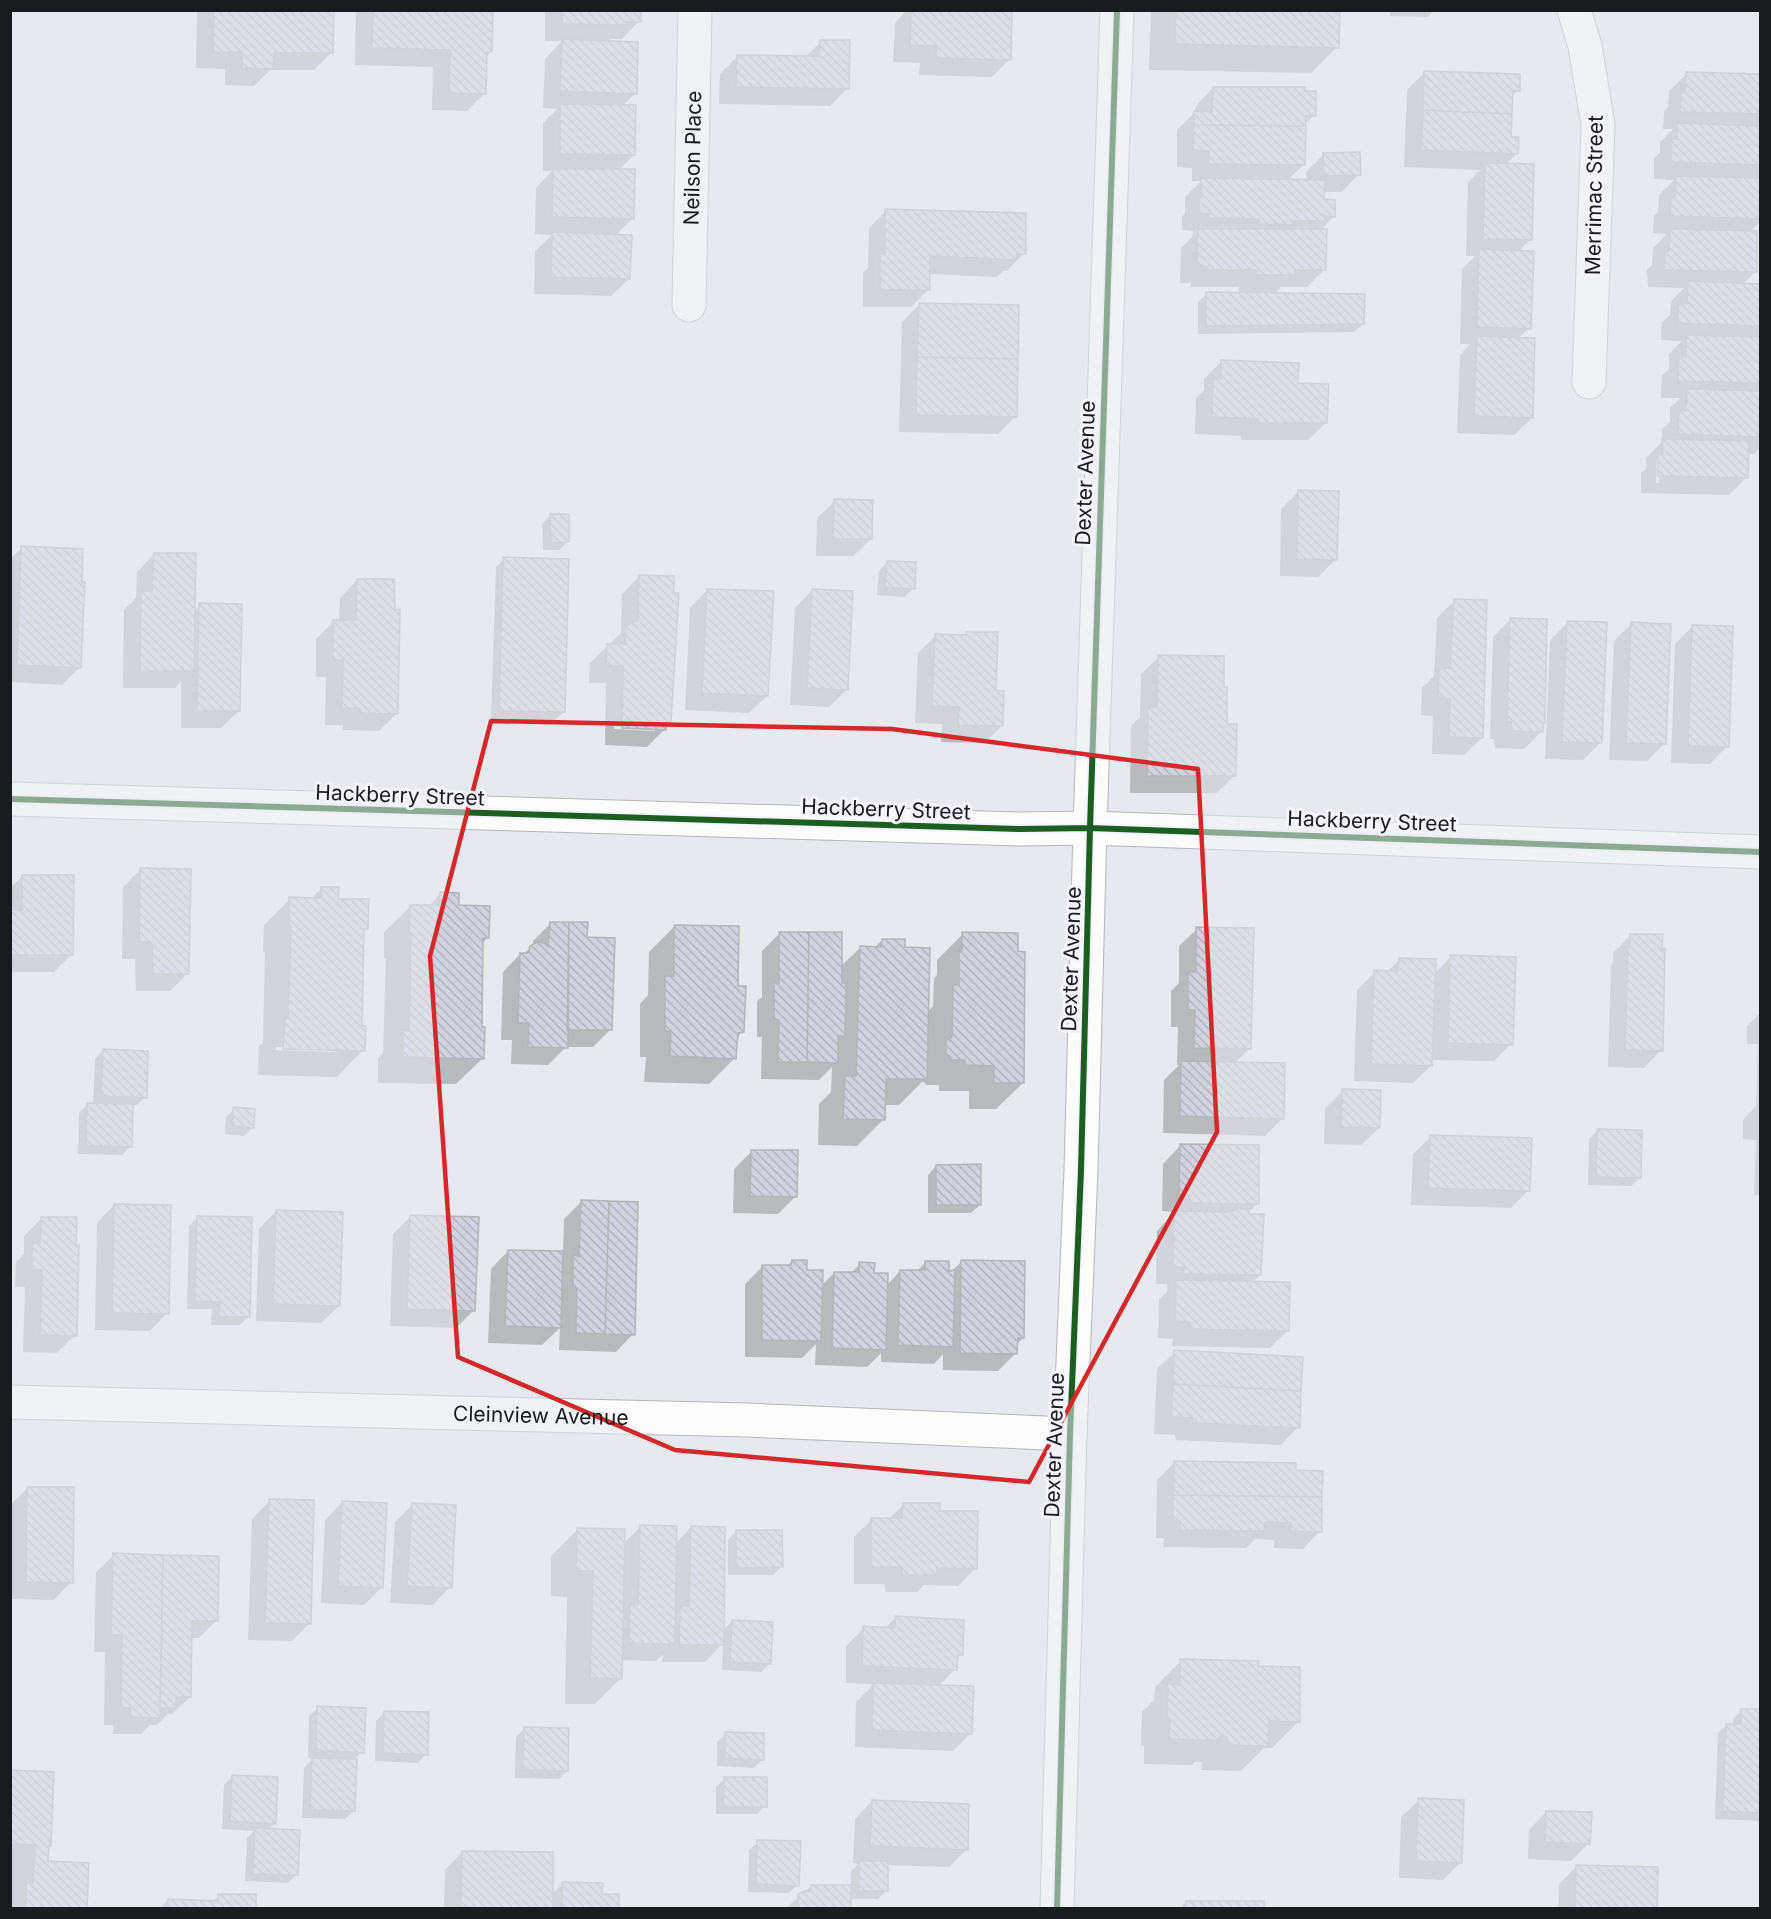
<svg xmlns="http://www.w3.org/2000/svg" width="1771" height="1919" font-family="Inter,sans-serif">
<style>
.shadow{fill:#0003;fill-rule:evenodd}
.building{fill:url(#building-back-hatch);stroke:#b4b5b8;stroke-width:1.5}
.lines{fill:none;stroke-linecap:round;stroke-linejoin:round}
.minor-casing{stroke:#b6b6ba;stroke-width:35}
.minor{stroke:#fcfcfc;stroke-width:33}
.cycleway-casing{stroke:#f3f4fd;stroke-width:10}
.cycleway{stroke:#1b5e20;stroke-width:6}
.marked{fill:none;stroke:#d62828;stroke-width:4.5;stroke-linejoin:round}
.labels{text-anchor:middle;dominant-baseline:central;stroke-width:6;stroke-linejoin:round;paint-order:stroke}
.street-label{font-size:21px;fill:#1a1b1e;stroke:#f3f4fd}
</style>
<defs>
<pattern id="building-back-hatch" width="6" height="6" patternUnits="userSpaceOnUse" patternTransform="scale(1.5)"><rect width="6" height="6" fill="#d1d2dd"/><path d="M-1 5l2 2M0 0l6 6M5-1l2 2" fill="none" stroke="#b3b4bd"/></pattern>
</defs>
<rect width="100%" height="100%" fill="#e8e9ee"/>
<path class="shadow" d="M197,10H332V52L314,70H270L254,86L225,85V69L196,68Z
M356,10H491V51L486,57L485,93L467,111L432,110L433,67L355,65Z
M545,10H639V21L622,39H611L607,42L636,93L622,106L634,155L618,171L633,218L615,236L629,279L611,296L534,294L535,251L552,235L535,234L536,188L552,171H543V123L557,109L543,108L545,59L562,41H545Z
M907,10H1011L1010,59L992,77L919,75L920,63L893,62L895,23Z
M1151,10H1338L1337,47L1311,73L1149,70Z
M1390,10H1434L1428,17L1390,16Z
M1760,10V12L1728,11V10Z
M821,42L848,88L830,106L719,104L720,74L737,57L804,58Z
M1424,73L1518,90L1511,97L1509,138L1517,153L1505,165L1530,240L1518,252L1529,328L1518,339L1532,418L1514,435L1457,433L1460,355L1470,344H1460L1462,269L1475,256H1466L1468,182L1480,170L1404,167L1407,90Z
M1687,74L1760,75V222L1750,232L1755,272L1742,285L1760,286V448L1754,454H1747L1746,478L1729,495L1641,493V473L1646,469V458L1662,442V429L1670,422V408L1680,398H1661L1662,376L1669,369V354L1682,341L1661,340L1662,322L1670,315L1671,301L1684,288L1648,287L1647,270L1652,265L1653,248L1667,234L1653,233L1654,216L1658,212L1659,195L1674,180L1654,179V158L1660,153V142L1673,129H1663L1664,112L1668,107L1669,91ZM1660,455L1659,483H1656L1657,458Z
M1213,88L1314,115L1304,125V164L1287,181H1307L1306,172L1324,154L1359,174L1342,192H1323V201L1334,216L1320,231L1324,270L1307,287H1281L1274,295L1363,324L1354,332L1198,334V302L1207,294H1239V287H1191V283H1180L1181,248L1192,237L1193,231L1182,230V217L1185,213V197L1201,181H1192V168L1177,167V130L1195,112L1196,106Z
M886,211L1024,253L1007,271H1003L997,277L929,274V289L911,307H863V273L868,268L869,228Z
M919,305L1015,417L998,434L899,432L902,322Z
M1222,361L1296,384L1326,423L1308,440H1241V436L1195,434L1196,398L1204,390V379Z
M1299,491L1336,559L1318,577L1280,576L1281,509Z
M835,501L871,539L853,556H816L817,518Z
M550,516L568,542L559,550H543L542,524Z
M22,548L80,667L62,685L10,682V559Z
M154,554L194,611L200,605L239,711L221,728H181V681L175,688H123L124,610L136,598L137,572Z
M504,559L564,712L555,720L491,719L496,567Z
M888,562L913,588L905,597L877,595L879,571Z
M640,576L669,722L665,729L647,747L605,745L606,683H589L590,663L621,633L622,594ZM614,726L655,728V731L614,729Z
M357,580L396,714L379,731L343,730V725H325L326,677H316V639L333,622H339L340,598Z
M707,590L767,696L749,713L685,710L690,608Z
M812,590L847,690L829,707L790,705L795,608Z
M1455,600L1482,738L1464,755L1432,754L1433,716L1421,715L1422,688L1434,676L1437,618Z
M1511,619L1541,725V732L1524,749L1495,748L1494,739H1490L1493,637Z
M1568,622L1601,742L1583,760L1545,759L1550,640Z
M1631,624L1665,743L1647,761L1609,760L1614,641Z
M1692,627L1727,746L1710,764L1671,763L1675,644Z
M966,633L994,692L1002,726L984,743L941,742L942,724L915,723L918,653L935,636H963Z
M1159,657L1226,726L1235,775L1217,793H1130L1131,726L1140,717L1141,674Z
M140,870L187,974L170,991H136L135,959H122L123,887Z
M23,876L72,954L54,972H10V888Z
M322,888L367,929L363,933L360,1027L363,1050L337,1077L258,1075L259,1046L263,1043L265,952H263L264,925L290,899H311ZM276,1047L336,1049V1052L276,1050Z
M441,893L458,907L488,937L482,943L480,1028L483,1058L456,1084L378,1083V1058L383,1053L386,958H384V932L411,906L428,907Z
M551,923L586,939L610,1030L593,1047H566L548,1065L511,1064L512,1040H501L503,972L520,954H523L533,946V941Z
M675,926L736,988L743,1032L736,1038L735,1058L709,1084L644,1082L646,1057H640V1004L648,995L649,952Z
M1197,929L1250,1048L1235,1063L1283,1118L1265,1136L1163,1133L1164,1080L1179,1065H1177L1178,1027H1171V991L1179,983V946Z
M780,933L840,967L860,948H874L882,940L903,949L927,1013L933,1006L934,978L937,975V960L963,934L1023,1083L996,1109H969V1091H939V1085H925L926,1083L922,1082L899,1105H884L883,1120L857,1146L818,1145L819,1104L831,1092L832,1067L819,1080L761,1079L762,1037H757V1001L762,997V951Z
M1631,935L1661,1050L1644,1068L1608,1067L1611,966L1613,963V953Z
M1451,957L1511,1044L1494,1061L1431,1060V1066L1413,1083L1354,1081L1357,990L1375,972L1386,973L1400,959L1434,974Z
M1760,972V1195H1754L1756,1140L1743,1139V1120L1756,1106L1758,1044H1747V1026L1759,1014Z
M103,1050L145,1097L137,1105H132L130,1147L122,1155L78,1154L79,1113L87,1105H93L95,1059Z
M1343,1091L1379,1128L1361,1145L1324,1144L1325,1108Z
M234,1109L253,1127L244,1136L225,1134L226,1117Z
M1598,1130L1640,1178L1631,1186L1588,1185L1589,1139Z
M1431,1137L1529,1190L1511,1208L1411,1205L1413,1154Z
M1180,1146L1257,1204L1248,1213L1260,1275L1251,1283L1287,1331L1270,1348L1172,1346L1173,1339L1158,1338L1159,1299L1167,1292V1284H1156L1157,1231L1173,1214V1212L1162,1211L1163,1164Z
M751,1152L796,1196L778,1214L733,1213L734,1169Z
M936,1166L980,1205L971,1213H928V1175Z
M581,1202L633,1334L616,1352L559,1350L560,1328L542,1345L488,1343L491,1269L508,1251L563,1253L564,1219Z
M114,1205L167,1313L150,1331L95,1330L97,1223Z
M276,1211L339,1306L321,1323L256,1321L259,1229Z
M411,1216L474,1310L456,1328L390,1326L393,1234Z
M198,1217L248,1317L240,1325H211L212,1309H187L189,1226Z
M42,1218L75,1335L57,1353L23,1352L25,1287H15L16,1262L24,1254V1236Z
M792,1261L821,1286L834,1273H851L860,1264L886,1286L900,1271L916,1272L925,1263L948,1273L951,1272L961,1262L1023,1338L1016,1345V1353L998,1371L943,1370V1354L934,1364L881,1362V1353L867,1367L815,1365L816,1344L802,1358L745,1357V1284L763,1266L787,1267Z
M1175,1352L1298,1427L1281,1445L1176,1440L1175,1435L1154,1434L1157,1369Z
M1174,1463L1295,1472L1320,1531L1303,1549L1274,1548V1540L1255,1539L1246,1548L1163,1547L1164,1538H1156L1157,1480Z
M28,1488L71,1582L54,1600L10,1599V1505Z
M269,1501L309,1624L292,1641L248,1640L252,1519Z
M342,1502L381,1588L364,1605L321,1603L325,1520Z
M412,1505L450,1587L433,1605L390,1603L395,1522Z
M903,1505L938,1513L976,1568L958,1586L924,1585L918,1592H886L884,1584H854V1537L872,1519H889Z
M641,1526L676,1543L691,1527L722,1631L732,1621L770,1663L761,1672L722,1670L723,1643L705,1662H662L663,1654L656,1661L621,1660V1678L595,1704H565L567,1597L551,1596V1556L577,1530L623,1544Z
M736,1531L781,1567L773,1575H728V1540Z
M114,1555L216,1621L199,1638H190V1697L172,1714H168L157,1725H150L141,1734H113V1725H104L105,1652H94L96,1572Z
M895,1618L961,1654L956,1660L955,1669L938,1687L970,1734L953,1751L855,1747L856,1702L874,1684L846,1683V1646L864,1628L884,1629Z
M1181,1661L1257,1668L1298,1722L1272,1748H1264L1241,1771L1201,1770L1202,1762H1195L1192,1765L1144,1764V1745L1141,1746L1142,1712L1154,1700L1155,1687Z
M318,1708L362,1752L355,1759L354,1811L345,1819L302,1818L304,1768L313,1758H308L309,1716Z
M1742,1710L1760,1711V1821L1715,1819L1718,1733L1727,1725H1733V1719Z
M385,1712L426,1754L418,1763L375,1761L376,1721Z
M525,1728L567,1771L559,1779L515,1778L516,1737Z
M726,1733L762,1760L754,1768L717,1766V1742Z
M10,1771L50,1845L47,1847V1863L87,1864L85,1908H10Z
M233,1776L275,1823L268,1830L297,1874L288,1883L245,1881L247,1838L254,1831L222,1829L224,1785Z
M725,1778L765,1806L757,1814H716V1787Z
M1419,1800L1460,1863L1443,1880L1399,1878L1401,1817Z
M872,1801L966,1850L949,1867L886,1865L887,1890L878,1899H850L849,1908H786L811,1886L851,1887V1871L858,1864L853,1863L855,1819Z
M1546,1812L1589,1843L1571,1861L1528,1859L1529,1830Z
M758,1842L798,1885L789,1893L748,1892L749,1850Z
M462,1852L551,1895L563,1884L601,1896H618V1908H444L445,1870Z
M1576,1867L1656,1868L1655,1908H1558L1559,1884Z
M219,1896H254V1908H160L168,1900L212,1902Z
M1186,1902L1263,1903L1262,1908H1180Z"/>
<path class="building" d="M214,10H334L333,53H274L273,69L242,68V52H213Z
M373,10H493L492,52H487L486,94L449,93L450,50L372,48Z
M562,10H641V22H626L627,25L562,24Z
M911,10H1012L1011,60L936,58V46L910,45Z
M1176,10H1340L1339,48L1175,44Z
M562,39L638,42L637,94L560,91Z
M820,40H850L849,89L736,87L737,55L819,56Z
M1424,71L1520,74V91H1513L1512,114L1423,110Z
M1686,72L1760,74V114L1680,112L1681,93H1685Z
M1213,87H1305V91H1316V116H1305L1306,126L1194,125V111L1212,112Z
M560,104L636,105L635,155L560,154Z
M1423,110L1512,114L1511,137H1519L1518,154L1421,150Z
M1677,123L1760,126V165L1671,162V139H1677Z
M1194,125L1306,126L1305,165L1209,164V151L1193,150Z
M1360,152L1361,175L1324,176L1323,153Z
M1485,163L1534,164L1532,240L1483,239Z
M553,169H635L634,219L552,217Z
M1676,176L1760,178V219L1670,216L1671,197H1675Z
M1201,178L1325,180L1324,199L1335,200V217L1325,216L1324,221H1292V225L1259,224V219L1209,218L1210,214L1199,213V198L1202,197Z
M885,209L1026,213V254H1017L1016,260L930,256V290H880V254L885,255Z
M1198,229H1327L1326,270H1295V275H1256V270H1208V266H1197Z
M1670,229L1757,231V272L1665,270L1664,251H1669Z
M552,232L632,235L630,279L551,277Z
M1479,249L1534,251L1531,329L1477,327Z
M1688,281L1760,284V326L1677,323L1679,303L1687,304Z
M1206,292L1365,294L1364,324L1206,326Z
M919,303L1019,305L1018,359L917,357Z
M1686,335L1760,337V383L1678,381L1679,357H1686Z
M1477,336L1535,338L1533,418L1474,416Z
M917,357L1018,359L1017,417L916,415Z
M1221,360L1299,363L1298,383L1329,384L1327,423H1258V419L1212,417L1213,379H1221Z
M1687,389L1760,391V437L1678,434L1679,410L1686,411Z
M1662,439L1749,441L1748,478L1658,476V454H1663Z
M1298,490L1339,491L1337,560L1297,559Z
M834,499L873,500L872,539H833Z
M550,514H569V542L551,543Z
M21,546L83,549L82,582H85L81,668L17,665Z
M154,553H196L194,671H140L141,591H152Z
M503,557L569,559L565,712L499,711Z
M887,561L916,562L915,589L885,587Z
M639,575L674,576V593H679L671,722H666V730L622,728L623,666H606L607,644H625L626,626L638,620Z
M357,579H394L395,610L400,609L398,714L360,713V708H342L343,660H333V620H356Z
M707,589L774,591L768,696L702,693Z
M812,589L853,591L848,690L807,688Z
M1454,599L1487,600L1483,738L1449,737L1450,699L1438,698L1439,669L1450,668Z
M199,603L242,604L240,711H197Z
M1510,618L1547,619L1545,723H1543V732L1512,731L1511,722H1507Z
M1567,621L1607,622L1602,743L1562,742Z
M1631,622L1671,624L1666,744L1626,743Z
M1692,625L1733,626L1729,747L1688,746Z
M966,632H998L996,690L1004,691L1003,726L958,725L959,707L932,706L935,634L966,635Z
M1158,655L1224,656V687H1227V724H1237L1236,776H1147L1148,707H1157Z
M140,868L191,869L189,974H153L152,942H139Z
M22,875H74L73,955H10V910H22Z
M321,887H339L338,899H369L368,929H364L362,1026H366L365,1051L283,1049L285,1019L288,1018L291,926H289V897L321,898Z
M440,892L459,893V905L490,906L489,938H483L482,1027H485L484,1059L403,1057V1030L409,1031L411,933H409L410,905H440Z
M550,922H569L568,1048L528,1047L529,1023H518L520,953H528L530,946L537,942L544,943L548,947Z
M569,922H588L587,937L615,938L612,1030H567Z
M674,925L739,926L738,986H746L744,1032L738,1033L736,1059L670,1056L671,1031H665V976H674Z
M1196,927L1254,928L1251,1049L1194,1048L1195,1010H1188V972H1196Z
M779,932H809L807,1062H778L779,1020L774,1019V982L779,983Z
M809,932H842V983H846L845,1036H838V1063L807,1062Z
M962,932L1018,933V951L1025,952L1024,1083H994V1066L965,1065V1060H950L951,1057L946,1054V1041L952,1037L953,985H959V950L962,951Z
M1630,934H1663L1662,949L1665,948L1663,1051L1625,1050L1628,947H1630Z
M882,939H905V947L930,948L927,1079H886L885,1120L843,1119L845,1076H856L860,946L881,947Z
M1450,955L1516,957L1513,1045L1448,1043Z
M1399,958L1436,959L1432,1066L1371,1064L1374,970L1398,971Z
M103,1049L148,1051L147,1098L101,1096Z
M1181,1061L1285,1063L1284,1119L1180,1116Z
M1342,1089L1381,1090L1380,1128L1341,1127Z
M87,1103L133,1104L132,1147L86,1146Z
M233,1107L255,1109L254,1128L233,1126Z
M1597,1129L1642,1130L1641,1178L1596,1177Z
M1430,1135L1532,1138L1530,1191L1428,1188Z
M1180,1144L1259,1145V1204L1190,1203V1195L1179,1194Z
M751,1150H798L797,1197L750,1196Z
M981,1164V1205H936V1165Z
M581,1200L609,1201L605,1334L576,1333L577,1288H573V1255L579,1256Z
M609,1201L638,1202L635,1335L605,1334Z
M114,1204L171,1205L169,1314L112,1313Z
M1236,1209H1246L1250,1214H1264L1261,1275L1183,1274L1184,1267H1173L1174,1211L1231,1212Z
M276,1210L343,1212L340,1306L273,1304Z
M410,1215L479,1217L475,1311L407,1309Z
M197,1216L252,1217L250,1317H219L220,1302L195,1301Z
M41,1217H77L76,1245H79L77,1336L40,1335L42,1270H32V1243H40Z
M508,1250L563,1251L561,1328L505,1326Z
M792,1260H807V1270H823L821,1341L762,1340V1265H791Z
M961,1260L1025,1261L1024,1338H1018L1017,1354L960,1353Z
M925,1261H949V1271L955,1270L953,1347L898,1345L900,1270H925Z
M859,1262L875,1263L874,1273H888L886,1350L832,1348L834,1272H859Z
M1176,1280L1290,1282L1289,1331L1189,1329L1190,1322L1175,1321Z
M1174,1350L1303,1357L1301,1391L1173,1384Z
M1173,1384L1301,1391L1300,1428L1193,1423L1192,1418L1171,1417Z
M1174,1461L1296,1463V1470L1323,1471L1322,1497L1173,1495Z
M27,1487H74L73,1583L26,1582Z
M1173,1495L1322,1497V1532L1290,1531L1291,1523L1265,1522V1531L1180,1530V1521H1173Z
M269,1499L314,1500L311,1624L265,1623Z
M342,1501L387,1503L383,1588L338,1586Z
M412,1503L456,1505L452,1588L407,1586Z
M903,1503H940V1511H978L977,1569L937,1568V1575H902V1567H871V1518H902Z
M640,1525L677,1526L675,1644L629,1643L630,1605H638Z
M691,1526L725,1527L724,1645H679L680,1606H689Z
M577,1528L625,1529L622,1679L590,1678L593,1571H576Z
M736,1530H782L783,1567L736,1568Z
M113,1553L163,1555L160,1718L130,1717V1708H121L122,1635H111Z
M163,1555L219,1556L218,1621H192L191,1697H176V1708H160Z
M895,1616L964,1620L963,1655H958L957,1670L862,1666L863,1626L895,1628Z
M732,1620L773,1622L771,1664L730,1662Z
M1180,1659L1259,1661L1258,1666L1300,1667V1722L1269,1721L1268,1746L1227,1745V1737L1220,1736L1219,1740L1169,1739L1170,1720H1167L1168,1684L1180,1685Z
M873,1683L974,1686L972,1734L872,1730Z
M317,1706L366,1708L364,1753L316,1750Z
M1741,1709H1760V1813L1723,1811L1726,1724H1741Z
M384,1711L429,1712L428,1755L383,1753Z
M524,1727L569,1728L568,1771L523,1770Z
M725,1732L764,1733V1760L725,1758Z
M312,1758L357,1759L355,1811L310,1810Z
M10,1770L54,1772L51,1846L49,1845L48,1861L89,1863L87,1908H26V1883H33L35,1845L10,1844Z
M232,1775L278,1777L276,1824L230,1821Z
M724,1777H767V1807H723Z
M1418,1798L1464,1800L1462,1863L1416,1861Z
M872,1800L969,1804L968,1850L870,1846Z
M1546,1811L1592,1812L1590,1844L1545,1842Z
M255,1828L300,1830L298,1875L253,1874Z
M757,1840L801,1841L799,1886L756,1884Z
M462,1851L553,1852V1908H473V1907L461,1906Z
M859,1861H888V1891H859Z
M1576,1865L1658,1867L1657,1908H1575Z
M562,1882L603,1883L602,1894H619V1908H562Z
M811,1885H851V1908H798V1894L804,1891H810Z
M218,1894H256V1908H167L168,1899L218,1901Z
M1186,1901H1264V1908H1186Z"/>
<g class="lines">
<g class="minor-casing">
<g id="minor">
<path d="M1574,10L1585,46L1598,125L1589,382"/>
<path id="s1" d="M689,305L695,10"/>
<path d="M10,799L1019,829L1090,828L1760,852"/>
<path id="s2" d="M10,1402L747,1420L1070,1434"/>
<path d="M1057,1908L1070,1434L1081,1170L1090,828L1117,10"/>
</g>
</g>
<use href="#minor" class="minor"/>
<g class="cycleway-casing">
<path id="cycleway" d="M10,799L1019,829L1090,828L1760,852
M1057,1908L1070,1434L1081,1170L1090,828L1117,10"/>
</g>
<use href="#cycleway" class="cycleway"/>
</g>
<path d="M0 0H1771V1919H0ZM491,721L892,729L1198,769L1217,1132L1029,1482L675,1450L458,1357L430,956Z" fill="#e8e9ee" fill-opacity=".55" fill-rule="evenodd"/>
<path class="marked" d="M491,721L892,729L1198,769L1217,1132L1029,1482L675,1450L458,1357L430,956Z"/>
<g class="labels">
<g class="street-label">
<text stroke="none"><textPath href="#s1" startOffset="147">Neilson Place</textPath></text>
<text transform="translate(1594 195) rotate(-89)">Merrimac Street</text>
<text transform="translate(1085 473) rotate(-88)">Dexter Avenue</text>
<text transform="translate(400 795) rotate(2)">Hackberry Street</text>
<text transform="translate(886 809) rotate(2)">Hackberry Street</text>
<text transform="translate(1372 821) rotate(2)">Hackberry Street</text>
<text transform="translate(1071 959) rotate(-88)">Dexter Avenue</text>
<text stroke="none"><textPath href="#s2" startOffset="531">Cleinview Avenue</textPath></text>
<text transform="translate(1054 1445) rotate(-88)">Dexter Avenue</text>
</g>
</g>
<rect width="1771" height="1919" fill="none" stroke="#1a1b1e" stroke-width="24"/>
</svg>
